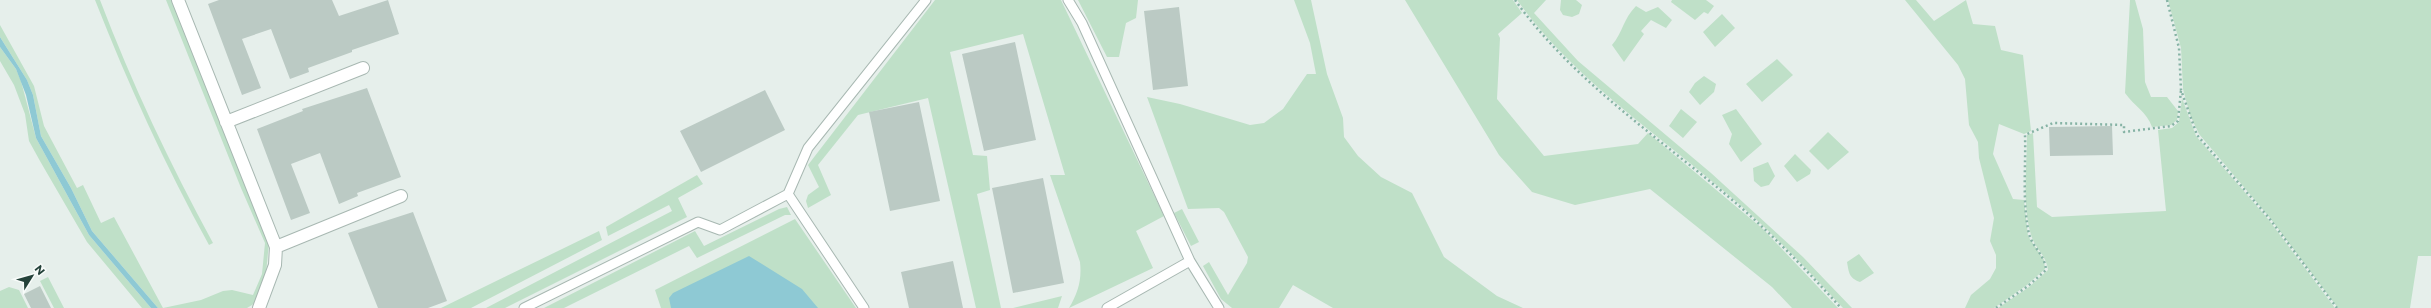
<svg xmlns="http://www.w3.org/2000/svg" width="2431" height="308" font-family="Montserrat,sans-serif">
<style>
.green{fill:#bfe0c8}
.water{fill:#8ec9d4}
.building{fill:#bbcac4}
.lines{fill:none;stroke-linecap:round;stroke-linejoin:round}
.service-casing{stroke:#a8b8b2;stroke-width:11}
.minor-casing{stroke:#a8b8b2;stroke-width:14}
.path{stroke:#86b3a5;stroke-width:2.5;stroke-dasharray:2 3;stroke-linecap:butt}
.service{stroke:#fff;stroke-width:9}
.minor{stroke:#fff;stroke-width:12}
</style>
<rect width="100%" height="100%" fill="#e6efeb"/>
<path class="green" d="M95,0H100C132,84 170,164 213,243L209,245C165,165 128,84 95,0Z
M166,0H174L269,242L265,284L260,297L252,305L247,308H158L92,231L71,188L41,136L33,95L27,80L0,37V25L34,86L44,126L77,188L83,185L101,223L114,217L163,308L201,300L223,291L232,290L253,295L262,274L265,243L241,188Z
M935,0H1061L1164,216L1136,231L1153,268L1069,308C1078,293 1082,280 1080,262L1050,175H1065L1023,34L950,52L973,155L987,156L990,190L977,194L1001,308H976L928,98L858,115L818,165L831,195L808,208L806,201L808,195L819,187L808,165Z
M1078,0H1138L1136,18L1126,23L1119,57H1107Z
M1294,0H1311L1327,74L1343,118L1344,137L1358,156L1381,177L1412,193L1444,257L1497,296L1523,308H1333L1293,285L1279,308H1232L1221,299L1203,266L1209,262L1228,295L1247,263L1248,257L1224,212L1219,208L1188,209L1147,97L1180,104L1250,125L1264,123L1283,109L1307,74H1316L1310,43Z
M1405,0H1513L1522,13L1498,34L1500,38L1497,99L1544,156L1638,144L1648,133L1763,229L1838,308H1792L1772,287L1650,189L1575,205L1532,192L1499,155Z
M1517,0H1546L1534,13L1578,61L1711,173L1803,257L1852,308H1843C1806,268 1768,228 1726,193C1654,131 1573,78 1517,0Z
M1561,0H1576L1582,5L1579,14L1572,17L1563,15L1560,10Z
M1672,0H1706L1714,6L1708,14L1704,12L1695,20L1671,2Z
M1905,0H1916L1934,21L1966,0L1973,24L1995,26L2001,50L2023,55L2031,131L2024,134L1999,124L1993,154L2013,199L2024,200L2028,236L2044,260L2045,269L2027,285L1994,308H1965L1971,295L1990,279L1996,268V255L1990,241L1994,218L1979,158L1978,142L1969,125L1965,79L1958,65Z
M2130,0H2135L2143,29L2145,82L2151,97H2167L2178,111L2177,120L2171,125L2152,127C2147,112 2134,106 2125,93Z
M2168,0H2431V256H2418L2410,308H2338L2270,218L2199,134L2190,115L2183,89L2181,48Z
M1636,6L1646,12L1658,7L1672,20L1666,28L1651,20L1641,31L1644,34L1624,62L1612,45C1623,32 1623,19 1636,6Z
M1722,14L1735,28L1715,47L1703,32Z
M0,47L16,69L21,81L36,138L89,235L151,308H142L87,242L40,161L29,141L25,114L14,85L0,61Z
M1777,59L1793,75L1762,102L1746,84Z
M1704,76L1716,84L1714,92L1700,105L1689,92L1695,83Z
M2182,98L2196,136L2268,219L2335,308H1998L2029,287L2048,270C2046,254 2035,249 2031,235C2022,204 2027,167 2027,135L2033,133L2037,207L2052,217L2166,211L2158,130L2172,128L2179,122Z
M1681,109L1697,122L1683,138L1669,126Z
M1736,109L1762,144L1741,162L1729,144L1732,134L1722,115Z
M1828,132L1849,152L1828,170L1809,151Z
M1795,154L1811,170L1810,174L1797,182L1784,166Z
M1768,162L1775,176L1769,185L1761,187L1754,181L1753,168Z
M697,175L703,184L678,198L687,217L505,308H486L672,211L669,205L608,236L606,227Z
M787,207L791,215H785L697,258L689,246L564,308H544L695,231L704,246L779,209Z
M1182,209L1199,242L1191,246L1174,213Z
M795,219L856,308H661L655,290Z
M599,231L602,240L471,308H441Z
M1859,254L1874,273L1860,282C1849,278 1849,273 1847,262Z
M48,277L64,308H54L40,281Z
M9,287L19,290L28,308H0V291Z
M1062,296L1058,308H1013Z"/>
<path class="water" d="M0,37L27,80L33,95L41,136L71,188L92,231L158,308H151L89,235L36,138L26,95L16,69L0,47Z
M749,256L802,289L818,308H671L669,298L673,293Z"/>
<path class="building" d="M219,0H332L339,16L388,0L399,34L352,50V52L308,68L309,72L290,79L271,29L242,39L261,88L242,95L208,4Z
M1179,7L1188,86L1153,90L1144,11Z
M1015,42L1036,140L984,151L962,54Z
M367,88L401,177L357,193L358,196L339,204L320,153L291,164L310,213L291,220L257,129L303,111L302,109Z
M765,90L785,130L701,172L680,131Z
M919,102L940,201L890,211L869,112Z
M2112,126L2113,155L2050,156L2049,127Z
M1043,178L1064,283L1013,293L992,188Z
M413,212L447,301L428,308H378L348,233Z
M953,261L963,308H909L901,272Z
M40,286L51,308H31L24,294Z"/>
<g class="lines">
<g class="service-casing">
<path id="service" d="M1068,0L1082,23L1190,261L1219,308
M788,194L864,308
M524,308L698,222L720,230L788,194L808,148L926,0
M1107,308L1190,261"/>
</g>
<g class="minor-casing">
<path id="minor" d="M178,0L276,247L275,265L259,308
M226,122L363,68
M276,247L401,196"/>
</g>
<path class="path" d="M1515,0C1571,78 1651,132 1724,193C1766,228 1804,267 1841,308
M2167,0L2179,48L2181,90L2197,135L2269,218L2337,308
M1996,308L2028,286L2046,270C2045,255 2033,248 2029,234C2022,202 2026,167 2025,135L2053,123L2124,125V132L2171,126L2178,121L2181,90"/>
<use href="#service" class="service"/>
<use href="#minor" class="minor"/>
</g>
<g transform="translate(32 276) rotate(53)" stroke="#f7fbf9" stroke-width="3" paint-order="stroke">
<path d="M0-3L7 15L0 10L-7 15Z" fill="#24423a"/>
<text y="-6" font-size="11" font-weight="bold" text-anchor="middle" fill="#24423a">N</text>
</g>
</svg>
